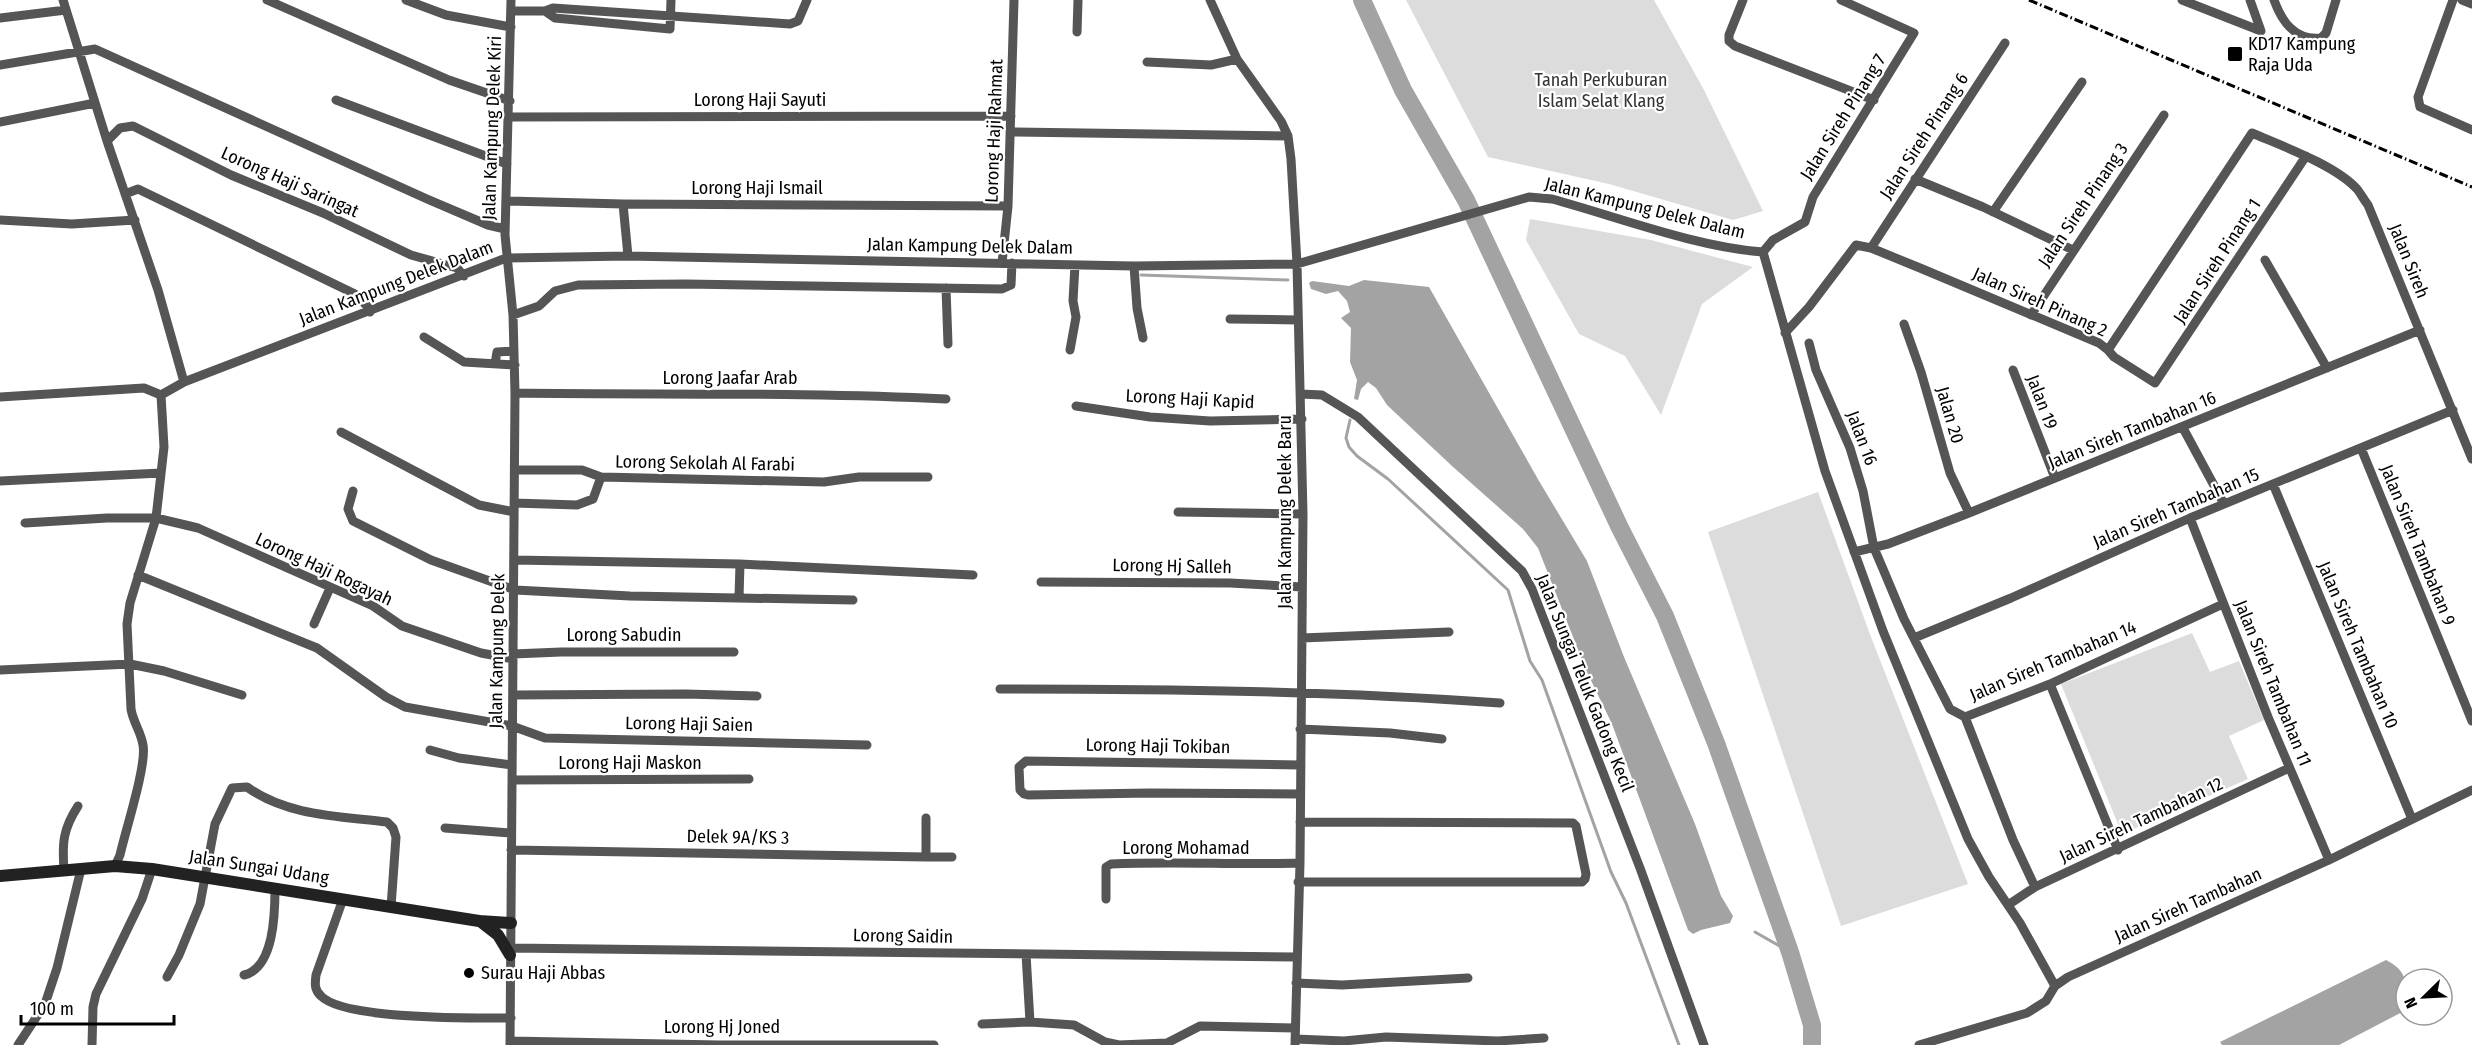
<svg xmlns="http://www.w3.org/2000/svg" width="2472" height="1045" font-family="'Fira Sans Condensed',sans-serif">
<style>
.green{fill:#dcdcdc}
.water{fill:#a3a3a3}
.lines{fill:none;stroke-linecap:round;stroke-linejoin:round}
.stream{stroke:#a3a3a3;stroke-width:3}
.river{stroke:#a3a3a3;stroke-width:18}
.street{stroke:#555;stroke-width:9}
.secondary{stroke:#222;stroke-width:12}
.rail{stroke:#000;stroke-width:3;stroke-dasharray:9 3 1.5 3;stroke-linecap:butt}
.poi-dot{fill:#000;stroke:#fff;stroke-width:2}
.labels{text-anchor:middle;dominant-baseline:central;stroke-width:4.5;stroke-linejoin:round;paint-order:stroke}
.poi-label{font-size:18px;fill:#000;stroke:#fff;text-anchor:start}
.park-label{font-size:18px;fill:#333;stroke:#fff}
.street-label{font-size:18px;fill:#000;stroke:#fff}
</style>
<rect width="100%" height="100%" fill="#fff"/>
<path class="green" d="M1406,0H1654L1704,90L1763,211L1733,220L1609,184L1488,157Z
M1530,219L1651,240L1753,267L1702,304L1661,415L1625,356L1579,334L1526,240Z
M1818,492L1871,637L1968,884L1841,926L1708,532Z
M2192,633L2210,672L2239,661L2264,720L2229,736L2248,779L2122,834L2061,684Z"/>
<path class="water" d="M1364,280L1429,287L1539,481L1587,561L1624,657L1695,824L1721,896L1733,916L1730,923L1701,930L1693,934L1688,930L1612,724L1586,670L1538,548L1523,529L1452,466L1387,405L1376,388L1368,382L1361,389L1358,400L1354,399L1357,380L1350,362L1351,328L1341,318L1350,312L1347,301L1338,291L1326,294L1311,289L1309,283L1312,281L1349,286Z
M2386,960C2410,972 2406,986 2406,1010L2339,1045H2222L2220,1042Z"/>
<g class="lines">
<path class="stream" d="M1141,275L1288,280
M1350,420L1346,438L1349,447L1357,456L1388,479L1508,590L1530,661L1542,680L1611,872L1626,903L1679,1045
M1755,932L1790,952"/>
<path class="river" d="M1362,0L1403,90L1466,200L1620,528L1665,616L1716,743L1790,952L1812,1025V1045"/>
<path class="street" d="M63,0L107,141L158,290L184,382
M267,0L449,80L510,101
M406,0L446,15L511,27
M1210,0L1237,59L1281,121L1288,136L1291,159L1297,264L1303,514L1300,863L1295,1045
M1743,0L1729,35V41L1735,46L1874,100
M2182,0L2261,31L2250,0
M2274,0C2282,22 2295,41 2321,38L2326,33L2336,0
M2453,0L2418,97L2420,107L2472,130
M2462,0L2472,4
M511,11H545L553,8L790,24L798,21L807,0
M545,11L555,18L670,29L671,0
M0,18L66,10
M1077,32L1078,0
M1147,62L1211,65L1237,59
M0,65L95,49L427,199L488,225L505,229
M336,100L507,164
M510,117L1011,116
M0,122L95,103
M1012,132L1288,136
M107,141L120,128L133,126L231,175L323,213L411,255L457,268L464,276
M1915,179L1983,207L2073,250
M125,194L138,189L355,294L368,307L370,312
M506,201L623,204L1008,206
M623,204L628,256
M1993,212L2082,82
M0,220L72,224L135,220
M1871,248L2005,43
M1763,252L1825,471L1883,631L1968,839L1989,877L2020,923L2055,986
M1763,252L1773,240L1805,222L1813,197L1914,33L1841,0
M2265,260L2327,368
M1002,263L1008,206L1014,0
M1134,266L1137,308L1143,338
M946,288L948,344
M513,315L539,306L555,291L578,285L686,284L1002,289L1011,285L1012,263
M2031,315L2164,115
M1230,319L1298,320
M1904,324L1921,372L1950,473L1969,513
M1785,333L1809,307L1856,245L1871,248L1920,268L2099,343L2108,350L2252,133C2282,146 2335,165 2357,189C2361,194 2364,200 2368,205L2472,459
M424,337L464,362L515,365
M1809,343L1816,370L1850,448L1863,491L1874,548L1883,569L1904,619L1950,709L1965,717
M1070,350L1076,317L1073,301L1075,265
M2108,350L2114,357L2155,383L2306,156
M495,364L497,352L514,351
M2013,370L2055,478
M515,393C659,395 802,392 946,399
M1301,394L1322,395L1358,417L1522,571L1532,589L1640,868L1704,1045
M161,395L184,382L506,258L628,256L1134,266L1297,264L1529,197L1552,199C1618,217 1696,247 1763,252
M0,397L144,388L161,395
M1076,406L1150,417L1210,421L1302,419
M2183,428L2224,504
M341,432L479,505L514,512
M2361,448L2472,721
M515,470H582L601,477L824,482L859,477H928
M0,481L161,473
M2273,484L2412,819
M353,491L348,509L353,521L431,560L515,590L630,596L853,600
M514,503L577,505L593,499L601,477
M1178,512L1303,514
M2190,518L2268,717L2329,860
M25,523L107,518H156L198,528L373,606L402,626L481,653L513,659
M1854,552L1888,544L1969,513L2420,330
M514,560L740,564L973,575
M138,575L317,648L386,697L405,707L512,726L545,738L867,745
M1041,582L1230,583L1302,587
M739,597L740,564
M314,624L330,588
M1302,638L1449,632
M1914,638L2011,598L2190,518L2453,410
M513,654L561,652H734
M0,670L130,664L164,671L242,695
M2050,684L2118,850
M1000,689C1167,689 1334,691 1500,703
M513,695L686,694L757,696
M1965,717L2050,684L2223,604
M1965,717L2013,840L2035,887
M1300,729L1390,733L1442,739
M430,750L459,758L512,765
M512,780L749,779
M1300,794L1150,793L1028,795L1024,794L1020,790L1019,767L1026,761L1300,765
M445,828L511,833
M511,850L926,857V818
M926,857H952
M115,866L120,855C125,832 147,765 143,745C141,732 133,722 131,709L127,624L130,603L156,518L164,447L161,395
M64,870C62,843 63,829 78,806
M1298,882H1582L1585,879L1586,874L1576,826L1573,823L1300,822
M343,899L316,975C315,983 314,990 321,996C344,1020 474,1018 511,1018
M1106,899V867L1111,864C1174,861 1236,865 1300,863
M2008,905L2035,887L2289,768
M511,948L1296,957
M1026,954L1030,1022
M244,975C274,968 275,914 275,888
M167,977L179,955L200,904L215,824L232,788L247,787C287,816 339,816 387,822L393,828L396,837L391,907
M1296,983L1342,985L1468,978
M982,1024L1030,1022L1074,1025L1105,1042L1119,1045L1167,1043L1200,1026L1295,1028
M1295,1039L1344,1041L1386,1037L1498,1041L1544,1038
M510,1041L719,1045H934
M18,1045L45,1004L57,968L81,869
M92,1045L93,1007L96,994L142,899L152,869
M510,1045L515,393L513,315L505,235L511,0
M1919,1045L2027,1013L2046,1001L2055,986L2068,977L2329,860L2472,790"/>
<path class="secondary" d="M0,876L115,866L152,869L479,921L511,923
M480,921L498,935L510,955"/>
<path class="rail" d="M2029,0L2472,187"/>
</g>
<g class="poi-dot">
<rect x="2227" y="46" width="16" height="16" rx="3"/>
<circle cx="469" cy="973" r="6"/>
</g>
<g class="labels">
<g class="poi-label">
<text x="2248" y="44">KD17 Kampung<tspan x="2248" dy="21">Raja Uda</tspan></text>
<text x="481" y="973">Surau Haji Abbas</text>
</g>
<g class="park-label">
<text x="1601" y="80">Tanah Perkuburan<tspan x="1601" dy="21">Islam Selat Klang</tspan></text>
</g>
<g class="street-label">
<text x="760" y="100">Lorong Haji Sayuti</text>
<text transform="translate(1843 117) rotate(-58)">Jalan Sireh Pinang 7</text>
<text transform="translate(492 128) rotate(-88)">Jalan Kampung Delek Kiri</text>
<text transform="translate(994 131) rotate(-88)">Lorong Haji Rahmat</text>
<text transform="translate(1924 136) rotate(-57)">Jalan Sireh Pinang 6</text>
<text transform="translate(290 182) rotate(24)">Lorong Haji Saringat</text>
<text x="757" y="188">Lorong Haji Ismail</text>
<text transform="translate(2083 205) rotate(-56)">Jalan Sireh Pinang 3</text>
<text transform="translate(1645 208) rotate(14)">Jalan Kampung Delek Dalam</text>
<text transform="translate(970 246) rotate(1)">Jalan Kampung Delek Dalam</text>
<text transform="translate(2217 261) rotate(-57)">Jalan Sireh Pinang 1</text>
<text transform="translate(2409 261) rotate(68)">Jalan Sireh</text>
<text transform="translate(396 283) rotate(-21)">Jalan Kampung Delek Dalam</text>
<text transform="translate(2040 302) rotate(24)">Jalan Sireh Pinang 2</text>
<text x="730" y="378">Lorong Jaafar Arab</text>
<text transform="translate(1190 399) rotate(3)">Lorong Haji Kapid</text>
<text transform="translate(2042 402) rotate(69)">Jalan 19</text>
<text transform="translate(1950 415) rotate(74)">Jalan 20</text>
<text transform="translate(2132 430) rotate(-22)">Jalan Sireh Tambahan 16</text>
<text transform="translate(1862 438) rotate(69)">Jalan 16</text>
<text transform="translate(705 463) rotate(1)">Lorong Sekolah Al Farabi</text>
<text transform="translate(2176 508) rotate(-23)">Jalan Sireh Tambahan 15</text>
<text transform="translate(1285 512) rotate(-90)">Jalan Kampung Delek Baru</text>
<text transform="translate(2418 545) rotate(68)">Jalan Sireh Tambahan 9</text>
<text transform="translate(1172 566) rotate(1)">Lorong Hj Salleh</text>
<text transform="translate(324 569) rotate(25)">Lorong Haji Rogayah</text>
<text x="624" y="635">Lorong Sabudin</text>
<text transform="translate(2358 645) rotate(67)">Jalan Sireh Tambahan 10</text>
<text transform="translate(497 651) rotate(-89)">Jalan Kampung Delek</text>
<text transform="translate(2053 661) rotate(-23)">Jalan Sireh Tambahan 14</text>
<text transform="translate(1585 683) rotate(68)">Jalan Sungai Teluk Gadong Kecil</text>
<text transform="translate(2273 683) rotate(68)">Jalan Sireh Tambahan 11</text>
<text transform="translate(689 724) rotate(1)">Lorong Haji Saien</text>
<text transform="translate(1158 746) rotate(1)">Lorong Haji Tokiban</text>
<text x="630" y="763">Lorong Haji Maskon</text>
<text transform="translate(2141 820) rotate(-25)">Jalan Sireh Tambahan 12</text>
<text transform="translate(738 837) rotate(1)">Delek 9A/KS 3</text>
<text x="1186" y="848">Lorong Mohamad</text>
<text transform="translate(259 867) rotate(9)">Jalan Sungai Udang</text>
<text transform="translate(2188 905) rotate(-24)">Jalan Sireh Tambahan</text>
<text transform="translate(903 936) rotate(1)">Lorong Saidin</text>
<text x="722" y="1027">Lorong Hj Joned</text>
</g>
</g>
<g transform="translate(2424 997) rotate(246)"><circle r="28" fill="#ffffff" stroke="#999999" stroke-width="1.5"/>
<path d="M0-4.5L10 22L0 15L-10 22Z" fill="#000000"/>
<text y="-9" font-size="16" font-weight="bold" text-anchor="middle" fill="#000000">N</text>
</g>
<path d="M21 1015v9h153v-9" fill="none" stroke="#000000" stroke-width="3"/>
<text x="30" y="1015" font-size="18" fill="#000000" stroke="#ffffff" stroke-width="4.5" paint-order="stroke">100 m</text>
</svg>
